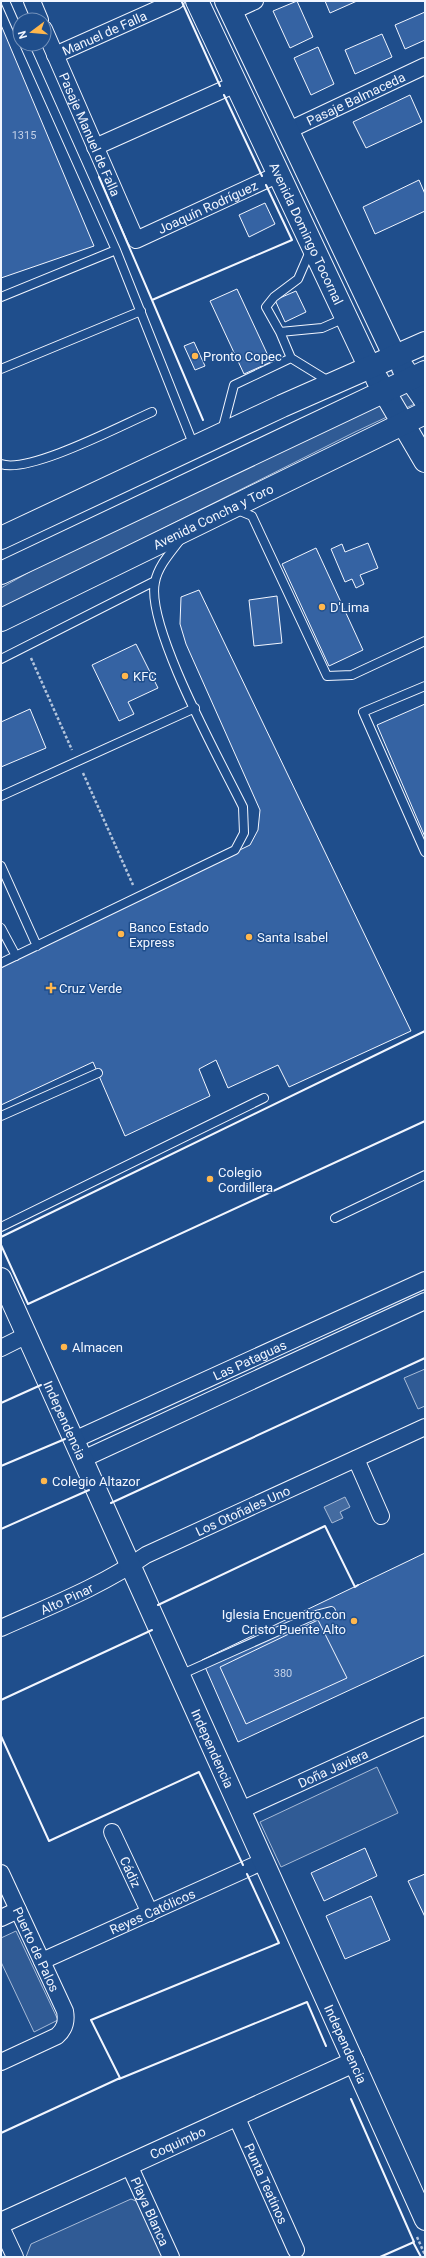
<svg xmlns="http://www.w3.org/2000/svg" width="426" height="2258" font-family="Roboto,sans-serif">
<style>
.green{fill:#305b95;stroke:#a8bbd7}
.water{fill:#446ba0;stroke:#a8bbd7}
.building{fill:#3563a3;stroke:#f2f6ff}
.lines{fill:none;stroke-linecap:round;stroke-linejoin:round}
.service-casing{stroke:#f2f6ff;stroke-width:10}
.minor-casing{stroke:#f2f6ff;stroke-width:18}
.tertiary-casing{stroke:#f2f6ff;stroke-width:22}
.secondary-casing{stroke:#f2f6ff;stroke-width:24}
.primary-casing{stroke:#f2f6ff;stroke-width:24}
.path{stroke:#b3c4dc;stroke-width:2.5;stroke-dasharray:3 2;stroke-linecap:butt}
.service{stroke:#1f4e8c;stroke-width:8}
.minor{stroke:#1f4e8c;stroke-width:16}
.tertiary{stroke:#1f4e8c;stroke-width:20}
.secondary{stroke:#1f4e8c;stroke-width:22}
.primary{stroke:#1f4e8c;stroke-width:22}
.wall{stroke:#f2f6ff;stroke-width:2}
.poi-dot{fill:#ffb74d;stroke:#1f4e8c;stroke-width:1.5}
.labels{text-anchor:middle;dominant-baseline:central;stroke-width:3;stroke-linejoin:round;paint-order:stroke}
.number-label{font-size:11px;fill:#c3d1e8}
.street-label{font-size:13px;fill:#f2f6ff;stroke:#1f4e8c}
.poi-label{font-size:13px;fill:#f2f6ff;stroke:#1f4e8c;text-anchor:start}
</style>
<rect width="100%" height="100%" fill="#1f4e8c"/>
<path class="green" d="M425,379V399L355,432L1,610V588L100,532Z
M425,1369V1406L418,1409L404,1378Z
M377,1767L398,1813L281,1867L260,1822Z
M16,1931L58,2020L34,2032L1,1962V1938Z
M131,2199L141,2203L165,2257H26L31,2244Z"/>
<path class="water" d="M345,1497L350,1507L340,1512L343,1518L332,1523L324,1507Z"/>
<path class="building" d="M297,1L313,37L290,48L273,11Z
M325,1H357L330,13Z
M425,12V40L405,49L395,25Z
M1,25L94,246L1,278Z
M382,34L392,57L355,74L345,50Z
M318,47L334,84L311,95L294,58Z
M410,95L422,122L366,148L353,122Z
M419,180L425,194V211L375,234L363,207Z
M265,203L275,224L249,237L239,215Z
M237,289L271,362L244,374L210,301Z
M296,291L306,312L285,322L275,300Z
M194,342L205,366L195,370L184,346Z
M368,543L378,568L360,575L364,584L356,588L352,579L345,582L331,549L342,544L345,552Z
M316,548L363,650L329,666L282,564Z
M199,590L411,1031L289,1087L278,1065L228,1088L216,1060L199,1069L210,1096L125,1136L93,1062L1,1105V966L250,845L258,830L260,810L186,644L180,624L181,597Z
M277,596L282,643L254,646L249,600Z
M136,644L158,688L128,702L134,714L119,721L92,665Z
M425,704V837L377,725Z
M30,709L46,748L1,767V722Z
M425,1553V1655L238,1742L202,1660Z
M318,1620L347,1678L246,1724L220,1667Z
M365,1848L377,1876L324,1901L311,1873Z
M425,1874V1917L408,1881Z
M371,1896L390,1940L345,1959L326,1916Z"/>
<g class="lines">
<g class="service-casing">
<path id="service" d="M5,1L20,35
M24,44L116,250L194,446
M311,249L298,279L274,297L266,307L280,332L322,328L345,318
M1,297L116,250
M280,332L291,358
M1,369L141,311
M222,431L234,385L291,358L330,382
M1,464C29,474 122,425 152,412
M235,509L252,516L327,676L352,675L425,641
M1,659L155,581
M425,686L363,712L425,852
M1,796L195,708
M1,866L37,946
M1,928L16,956
M1,963L235,850L244,833L243,807C221,762 145,626 155,582C158,566 171,552 180,540
M1,1116L98,1073
M335,1218L425,1175
M1,1227L264,1098
M180,1675L312,1616L331,1611"/>
</g>
<g class="minor-casing">
<g id="minor">
<path d="M32,1L40,20"/>
<path d="M231,12L255,1"/>
<path id="s1" d="M44,29L136,240L279,174"/>
<path id="s2" d="M55,55L176,1"/>
<path id="s3" d="M287,131L425,66"/>
<path d="M95,147L236,84"/>
<path d="M1,1348L27,1335"/>
<path id="s4" d="M74,1440L425,1280"/>
<path d="M83,1459L425,1301"/>
<path d="M356,1459L381,1516"/>
<path id="s5" d="M1,1628C50,1606 102,1586 146,1555L425,1427"/>
<path id="s6" d="M241,1810L425,1726"/>
<path id="s7" d="M112,1832L150,1913"/>
<path id="s8" d="M1,1873L65,2011C67,2022 65,2029 57,2036L1,2062"/>
<path d="M1,1918L18,1910"/>
<path id="s9" d="M42,1961L264,1861"/>
<path id="s10" d="M236,2116L296,2250"/>
<path id="s11" d="M129,2165L171,2257"/>
<path d="M1,2227L15,2257"/>
</g>
</g>
<g class="tertiary-casing">
<g id="tertiary">
<path id="s12" d="M1,1278L425,2220"/>
<path id="s13" d="M1,2223L354,2062"/>
</g>
</g>
<g class="secondary-casing">
<g id="secondary">
<path id="s14" d="M197,1L370,368"/>
<path d="M226,1L395,357"/>
</g>
</g>
<g class="primary-casing">
<g id="primary">
<path d="M403,368L425,400"/>
<path d="M377,379L425,461"/>
<path d="M1,538L282,406L425,343"/>
<path d="M1,573L425,372"/>
<path id="s15" d="M1,620L425,413"/>
</g>
</g>
<path class="path" d="M31,658L72,750
M83,773L133,885
M417,2237L425,2255"/>
<use href="#service" class="service"/>
<use href="#minor" class="minor"/>
<use href="#tertiary" class="tertiary"/>
<use href="#secondary" class="secondary"/>
<use href="#primary" class="primary"/>
<path class="wall" d="M182,2L220,86
M224,95L262,176
M99,177L152,300L292,240
M266,185L292,240
M152,300L203,420
M1,1237L425,1031
M1,1245L28,1304L425,1121
M1,1403L41,1385
M1,1466L65,1439
M111,1503L425,1358
M1,1529L89,1490
M158,1605L325,1526L355,1587L358,1585
M1,1700L152,1630
M1,1736L49,1841L199,1772L243,1865
M119,2079L307,2002L326,2046
M351,2099L414,2242L380,2257
M1,2133L120,2078L91,2020L279,1943L247,1874
M413,2242L421,2257"/>
</g>
<g class="poi-dot">
<circle cx="195" cy="356" r="4"/>
<circle cx="322" cy="607" r="4"/>
<circle cx="125" cy="676" r="4"/>
<circle cx="121" cy="934" r="4"/>
<circle cx="249" cy="937" r="4"/>
<path d="M49 982h4v4h4v4h-4v4h-4v-4h-4v-4h4z"/>
<circle cx="210" cy="1179" r="4"/>
<circle cx="64" cy="1347" r="4"/>
<circle cx="44" cy="1481" r="4"/>
<circle cx="354" cy="1621" r="4"/>
</g>
<g class="labels">
<g class="number-label">
<text x="24" y="135">1315</text>
<text x="283" y="1673">380</text>
</g>
<g class="street-label">
<text stroke="none"><textPath href="#s2" startOffset="54">Manuel de Falla</textPath></text>
<text stroke="none"><textPath href="#s3" startOffset="76">Pasaje Balmaceda</textPath></text>
<text stroke="none"><textPath href="#s1" startOffset="115">Pasaje Manuel de Falla</textPath></text>
<text stroke="none"><textPath href="#s1" startOffset="309">Joaquín Rodríguez</textPath></text>
<text stroke="none"><textPath href="#s14" startOffset="257">Avenida Domingo Tocornal</textPath></text>
<text stroke="none"><textPath href="#s15" startOffset="236">Avenida Concha y Toro</textPath></text>
<text stroke="none"><textPath href="#s4" startOffset="193">Las Pataguas</textPath></text>
<text stroke="none"><textPath href="#s12" startOffset="156">Independencia</textPath></text>
<text stroke="none"><textPath href="#s5" startOffset="269">Los Otoñales Uno</textPath></text>
<text stroke="none"><textPath href="#s5" startOffset="72">Alto Pinar</textPath></text>
<text stroke="none"><textPath href="#s12" startOffset="516">Independencia</textPath></text>
<text stroke="none"><textPath href="#s6" startOffset="101">Doña Javiera</textPath></text>
<text stroke="none"><textPath href="#s7" startOffset="44">Cádiz</textPath></text>
<text stroke="none"><textPath href="#s9" startOffset="121">Reyes Católicos</textPath></text>
<text stroke="none"><textPath href="#s8" startOffset="84">Puerto de Palos</textPath></text>
<text stroke="none"><textPath href="#s12" startOffset="840">Independencia</textPath></text>
<text stroke="none"><textPath href="#s13" startOffset="194">Coquimbo</textPath></text>
<text stroke="none"><textPath href="#s10" startOffset="74">Punta Teatinos</textPath></text>
<text stroke="none"><textPath href="#s11" startOffset="51">Playa Blanca</textPath></text>
</g>
<g class="poi-label">
<text x="203" y="356">Pronto Copec</text>
<text x="330" y="607">D'Lima</text>
<text x="133" y="676">KFC</text>
<text x="129" y="927">Banco Estado<tspan x="129" dy="15">Express</tspan></text>
<text x="257" y="937">Santa Isabel</text>
<text x="59" y="988">Cruz Verde</text>
<text x="218" y="1172">Colegio<tspan x="218" dy="15">Cordillera</tspan></text>
<text x="72" y="1347">Almacen</text>
<text x="52" y="1481">Colegio Altazor</text>
<text x="346" y="1614" text-anchor="end">Iglesia Encuentro con<tspan x="346" dy="15">Cristo Puente Alto</tspan></text>
</g>
</g>
<rect width="426" height="2258" fill="none" stroke="#f2f6ff" stroke-width="4"/>
<g transform="translate(32 32) rotate(254)"><circle r="19" fill="#1f4e8c" stroke="#7391ba"/>
<path d="M0-3L7 15L0 10L-7 15Z" fill="#ffb74d"/>
<text y="-6" font-size="11" font-weight="bold" text-anchor="middle" fill="#f2f6ff">N</text>
</g>
</svg>
